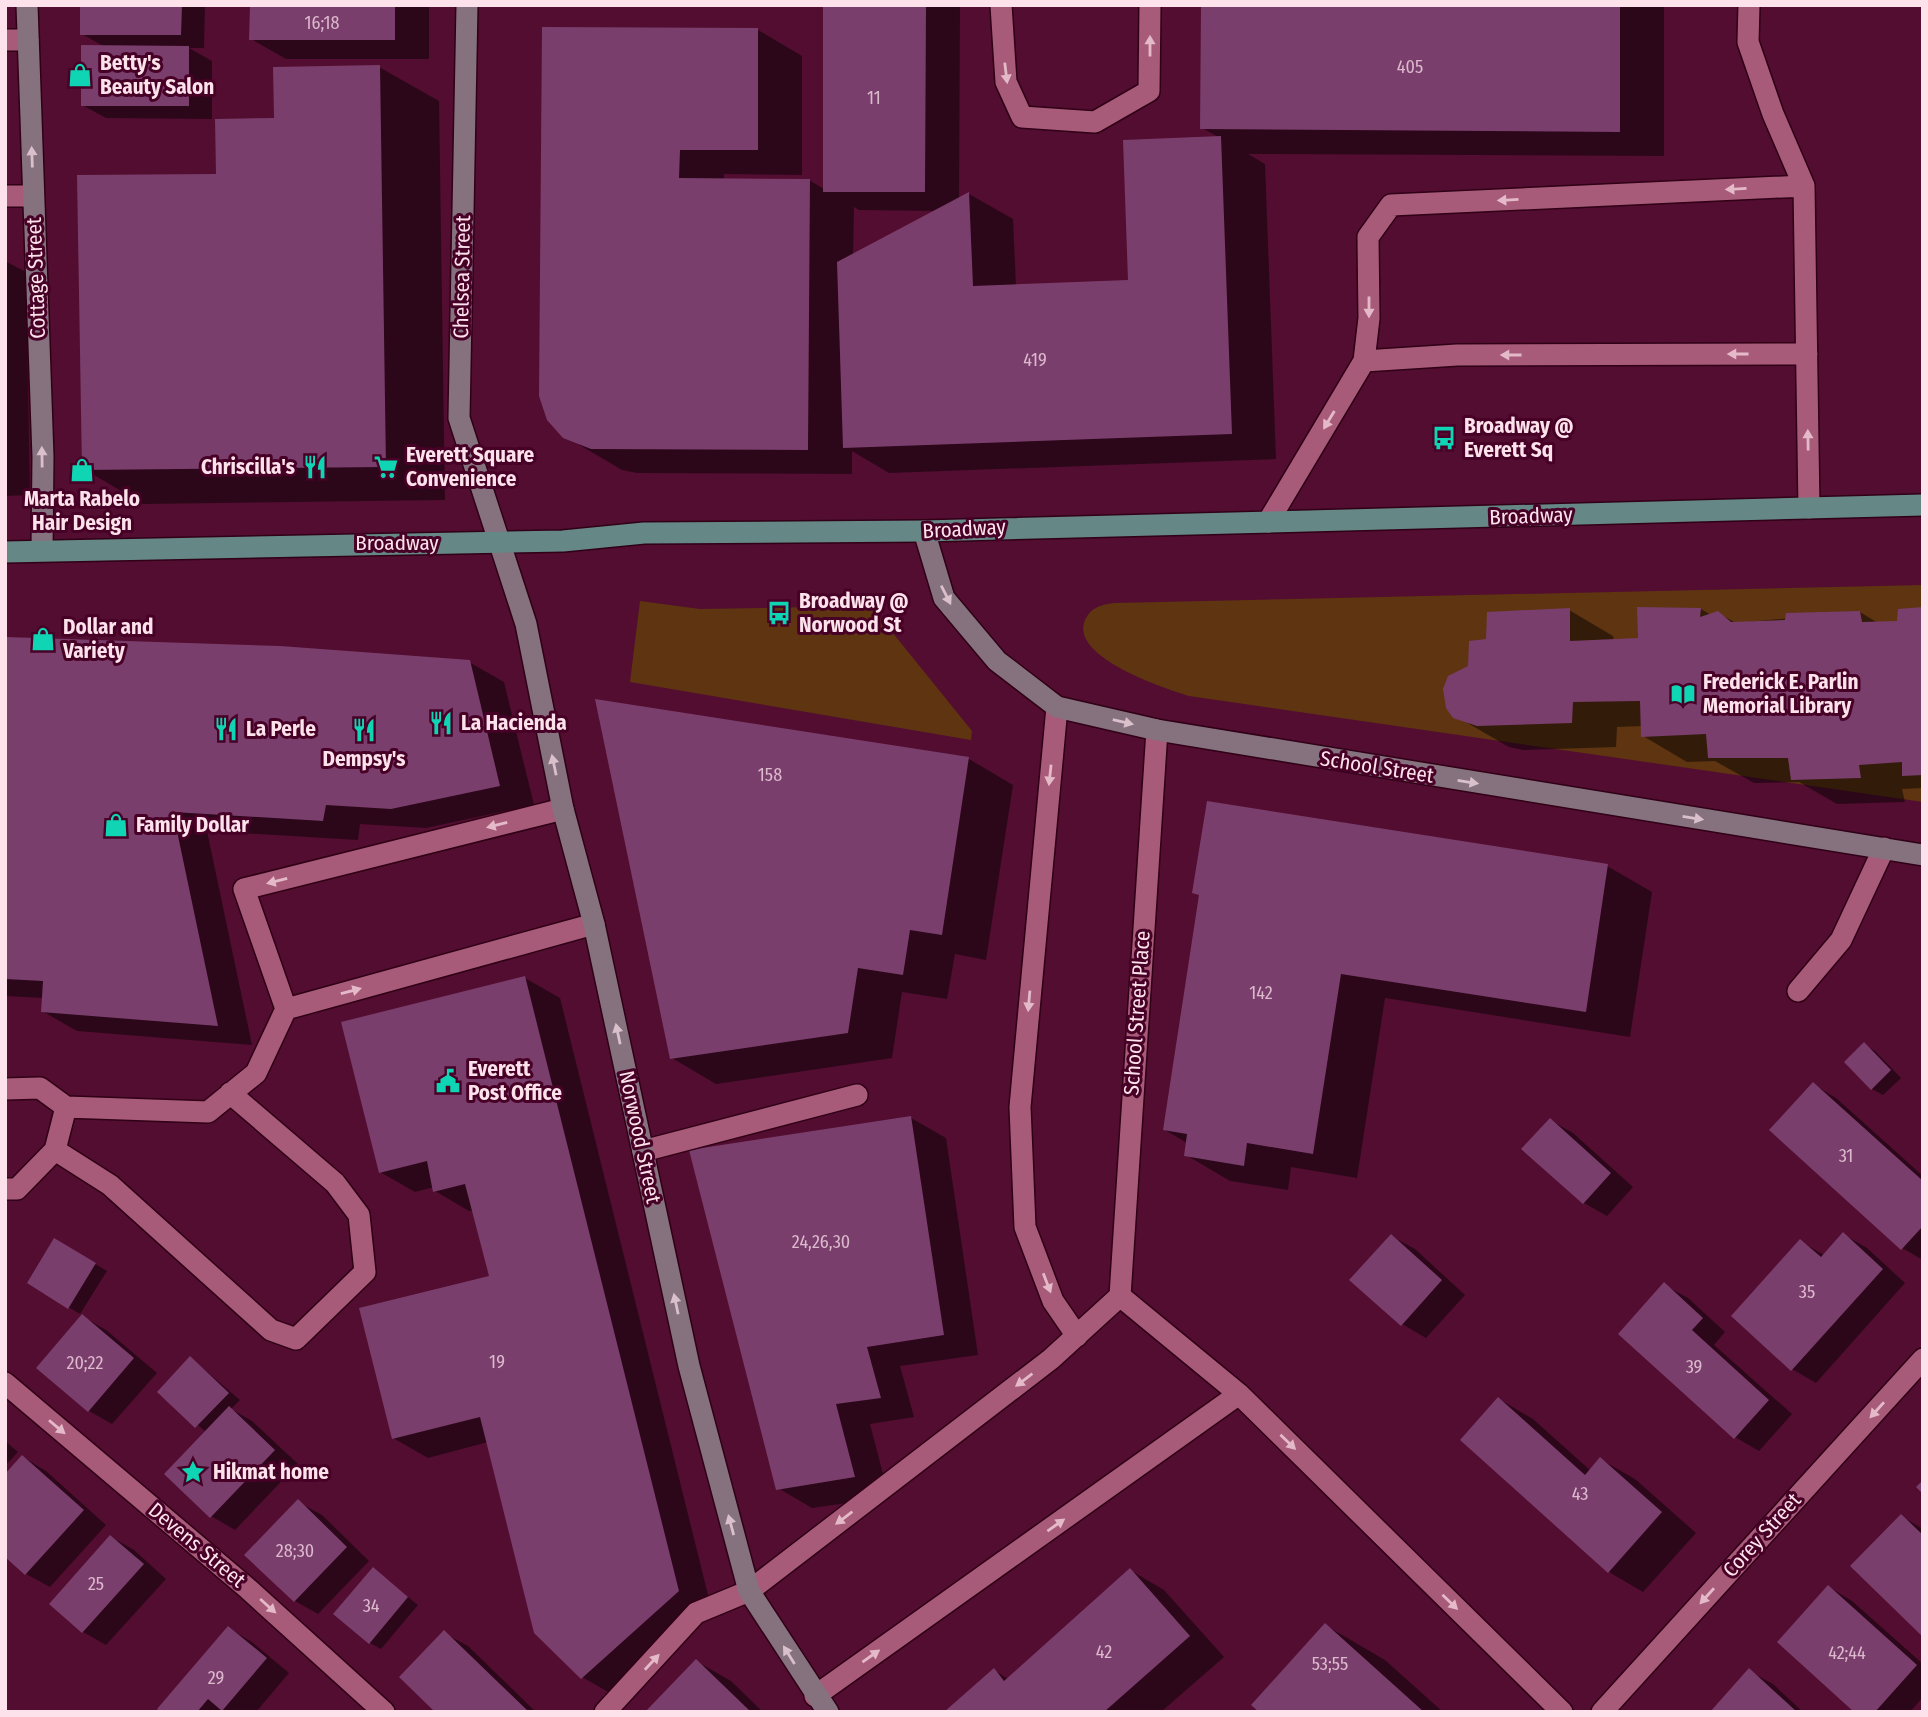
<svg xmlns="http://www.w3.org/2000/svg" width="1928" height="1717" font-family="'Fira Sans Condensed',sans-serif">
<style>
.green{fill:#5e3411}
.shadow{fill:#0007;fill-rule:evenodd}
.building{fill:#7a3e6d}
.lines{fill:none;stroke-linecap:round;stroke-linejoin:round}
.lane-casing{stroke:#300017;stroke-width:24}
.street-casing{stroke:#300017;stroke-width:24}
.secondary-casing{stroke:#300017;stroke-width:24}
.primary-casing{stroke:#300017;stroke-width:24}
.lane{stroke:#a85b79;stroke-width:21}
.street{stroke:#a85b79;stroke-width:21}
.secondary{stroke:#86717f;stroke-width:21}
.primary{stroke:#658786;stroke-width:21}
.oneway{fill:#e4bac9}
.oneway2{fill:#d9c0cb}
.labels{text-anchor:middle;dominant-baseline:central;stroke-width:6;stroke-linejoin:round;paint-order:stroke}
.number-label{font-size:18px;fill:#dcb9cc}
.poi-label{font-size:21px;font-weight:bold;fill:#fde2eb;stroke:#470126;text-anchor:start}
.street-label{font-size:21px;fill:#fde2eb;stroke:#470126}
</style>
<rect width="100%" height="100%" fill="#530d30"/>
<path class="green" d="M1923,585V802L1189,696C1163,688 1074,658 1084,623C1089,608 1100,605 1114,603Z
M640,601L700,609L871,606L972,731L971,740L630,682Z"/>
<path class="shadow" d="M82,5H205L204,48H189L212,61V119L106,118L82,105L105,47L82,34Z
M251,5H429V59H286L251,39Z
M825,5H960L959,199L969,194L1013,219L1016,286L1130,282L1220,138L1202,128L1203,5H1664V156L1248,154L1265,164L1276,459L889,473L852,451V474L637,473L622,470L561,434L544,29L758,30L802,56V175L724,174V180H809L824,189ZM854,207L859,210L937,211L853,256Z
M379,67L439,101L445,500L143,504L84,469L217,176L276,120Z
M5,261L26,272L30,495L5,496Z
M1701,609L1711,615L1718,613L1736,623L1860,612L1878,623L1899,622L1923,610V788L1902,789L1905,802L1837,804L1799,782L1754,783L1715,761L1687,762L1643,736V726L1617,727L1616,747L1523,750L1509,747L1464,721L1470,667L1488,640L1569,610L1613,636L1614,641L1640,640Z
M5,638L469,662L504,682L534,805L426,828L360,824L358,840L207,831L252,1045L77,1031L42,1011L44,998L5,996Z
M597,701L969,759L1013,785L986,960L955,954L947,999L902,992L892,1058L716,1084L672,1058Z
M1607,866L1652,892L1630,1037L1385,998L1357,1178L1291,1167L1288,1190L1230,1181L1186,1155L1187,1143L1165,1130L1201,896Z
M525,978L560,998L712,1611L617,1697L582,1677L488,1442L428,1458L393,1438L491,1277L474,1210L469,1211L435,1191L434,1187L415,1192L380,1172Z
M1864,1045L1875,1051L1901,1078L1883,1095L1872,1089Z
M1813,1084L1836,1098L1923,1176V1260L1902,1248Z
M911,1118L946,1138L978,1355L900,1366L914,1417L870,1424L889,1497L812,1508L778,1488Z
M1550,1120L1573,1133L1633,1187L1607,1216L1584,1203Z
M1843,1234L1867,1248L1905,1283L1816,1383L1792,1369L1800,1241L1824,1255Z
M1391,1236L1415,1249L1465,1295L1426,1338L1402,1324Z
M55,1240L107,1271L80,1314L29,1283Z
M1664,1285L1688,1298L1725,1332L1714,1345L1792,1414L1759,1451L1735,1437Z
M82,1316L106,1330L157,1373L112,1424L89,1411L38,1368Z
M191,1358L240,1400L231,1409L252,1421L298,1464L235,1530L211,1516L206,1432L159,1392Z
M1499,1399L1533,1419L1591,1471L1600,1459L1635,1479L1696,1533L1643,1592L1609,1572Z
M5,1441L18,1452L5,1466Z
M23,1457L46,1471L106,1525L50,1587L26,1574Z
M298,1502L322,1515L369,1561L318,1614L295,1601Z
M1901,1516L1923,1529V1634Z
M111,1537L134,1550L166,1579L106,1645L83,1632Z
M373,1569L418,1605L381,1649L370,1643Z
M1130,1570L1164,1590L1224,1657L1161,1712H947L994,1670L1008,1679Z
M1829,1587L1852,1601L1923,1664V1697L1910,1712H1857Z
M1325,1625L1385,1660L1443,1712H1261Z
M228,1628L252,1642L289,1673L256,1712H163Z
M444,1633L468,1646L536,1712H438Z
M696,1661L731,1681L763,1712H647Z
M1749,1671L1773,1684L1803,1712H1712Z"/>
<path class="building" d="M80,5H182L181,35H80Z
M250,5H395V40H249Z
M823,5H926L925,192H823Z
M1201,5H1620V132L1200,129Z
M542,27L758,28V150H680L679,178L810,179L808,450L591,449L563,438L547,420L539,396Z
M81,45L189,46V106H81Z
M380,65L386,467L82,470L77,175L216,174L215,119L274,118L273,67Z
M1221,136L1232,434L843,448L837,262L969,192L973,286L1128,280L1123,140Z
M1637,607L1701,608L1700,617L1718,611L1731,622L1785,620L1786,613L1860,611L1862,622L1897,621L1898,609L1923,607V775L1902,776V762L1859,765L1861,778L1791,780L1788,758H1708L1706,734L1641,737L1640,701L1573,702L1572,723L1477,726L1453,718L1446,708L1443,689L1448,676L1468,666L1469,641L1486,639L1487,612L1570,608V641L1638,638Z
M5,637L280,646L470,660L500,786L391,809L326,805L323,821L173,812L218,1026L41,1012L43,981L5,979Z
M595,699L969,757L942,935L910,930L903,975L858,968L848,1033L670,1059Z
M1207,801L1608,864L1586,1012L1341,974L1313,1154L1247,1143L1244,1166L1184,1156L1187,1134L1163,1130L1199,895L1192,893Z
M525,976L679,1591L581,1679L534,1633L480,1417L392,1439L359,1308L489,1276L465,1184L433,1192L427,1161L379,1173L341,1022Z
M1864,1042L1891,1070L1871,1090L1844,1062Z
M1813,1082L1923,1181V1226L1901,1250L1769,1130Z
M911,1116L944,1335L867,1347L881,1398L836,1404L855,1477L776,1490L689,1150Z
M1550,1118L1611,1173L1583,1204L1521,1149Z
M1843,1232L1883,1269L1791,1371L1731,1316L1800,1239L1821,1257Z
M1391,1234L1442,1280L1401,1326L1349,1280Z
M54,1238L96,1263L68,1309L27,1283Z
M1664,1282L1703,1318L1692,1330L1769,1400L1734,1439L1618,1334Z
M82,1314L134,1358L88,1412L36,1368Z
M190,1356L229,1393L195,1428L157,1392Z
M1498,1397L1585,1475L1600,1457L1662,1512L1608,1573L1460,1440Z
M229,1406L275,1450L210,1518L164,1474Z
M22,1455L84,1510L25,1575L5,1557V1474Z
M1923,1480V1494L1916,1487Z
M298,1499L347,1547L294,1602L244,1555Z
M1901,1514L1923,1535V1637L1850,1566Z
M110,1535L144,1564L82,1633L49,1604Z
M373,1567L408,1597L369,1644L333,1614Z
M1130,1568L1190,1636L1104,1712H944L994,1668L1004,1681Z
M1828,1585L1917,1665L1875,1712H1854L1777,1642Z
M1325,1623L1424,1712H1259L1251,1705Z
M228,1626L267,1658L222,1711L208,1699L197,1712H160L157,1709Z
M444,1630L529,1712H435L399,1677Z
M696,1659L751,1712H645Z
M1749,1668L1797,1712H1710Z"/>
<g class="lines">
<g class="lane-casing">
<path id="lane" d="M1001,5L1006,82L1022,117L1095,122L1149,91L1150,5
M1749,5L1748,42L1773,114L1804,186L1809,508
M5,40H28
M5,196H33
M1364,361L1457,355L1807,354
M1268,522L1364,361L1369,318L1368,237L1391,205L1804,186
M1057,707L1020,1107L1025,1227L1053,1301L1077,1336
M1798,991L1841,940L1884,848
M286,1009L594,924
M5,1089L40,1088L66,1107L55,1150L17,1189H5
M66,1107L208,1112L256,1073L286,1009L244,889L563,809
M55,1150L110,1185L271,1330L296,1339L365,1272L359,1215L335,1183L230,1093
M643,1151L857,1095
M749,1591L1051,1359L1120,1296L1239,1394L1562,1712
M815,1696L1239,1394"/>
</g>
<g class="street-casing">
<path id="street" d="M1120,1296L1157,730
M5,1383L246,1587L384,1712
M605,1712L696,1613L749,1591
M1602,1712L1923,1359"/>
</g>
<g class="secondary-casing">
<path id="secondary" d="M27,5L43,457L42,550
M467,5L459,418L526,624L563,809L594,924L689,1366L749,1591L828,1712
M924,531L944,598L997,661L1057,707L1157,730L1923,855"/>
</g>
<g class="primary-casing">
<path id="primary" d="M5,552L563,541L644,533L924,531L1923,505"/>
</g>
<use href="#lane" class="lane"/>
<use href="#street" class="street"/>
<use href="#secondary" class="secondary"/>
<use href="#primary" class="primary"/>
</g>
<defs><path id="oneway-solid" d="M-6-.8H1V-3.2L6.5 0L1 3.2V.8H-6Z" transform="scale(1.75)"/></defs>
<g class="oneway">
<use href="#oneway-solid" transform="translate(1150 46) rotate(-90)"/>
<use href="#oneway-solid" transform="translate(1006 73) rotate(83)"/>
<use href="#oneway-solid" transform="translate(1736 189) rotate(177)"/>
<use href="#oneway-solid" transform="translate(1508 200) rotate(177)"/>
<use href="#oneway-solid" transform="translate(1369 307) rotate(90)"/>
<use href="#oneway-solid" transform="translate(1738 354) rotate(180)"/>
<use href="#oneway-solid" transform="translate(1511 355) rotate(180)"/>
<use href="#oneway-solid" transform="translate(1329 420) rotate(121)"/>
<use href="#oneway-solid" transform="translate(1808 440) rotate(-91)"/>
<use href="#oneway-solid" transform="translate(1050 775) rotate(96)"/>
<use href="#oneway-solid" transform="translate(497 825) rotate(166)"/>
<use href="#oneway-solid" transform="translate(277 881) rotate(166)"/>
<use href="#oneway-solid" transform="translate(351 991) rotate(-15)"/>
<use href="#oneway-solid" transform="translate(1029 1001) rotate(95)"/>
<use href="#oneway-solid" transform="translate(1047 1283) rotate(69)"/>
<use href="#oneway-solid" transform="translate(1024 1380) rotate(143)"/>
<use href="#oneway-solid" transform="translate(1877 1410) rotate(132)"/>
<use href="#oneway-solid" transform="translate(57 1427) rotate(40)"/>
<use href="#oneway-solid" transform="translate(1288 1442) rotate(44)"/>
<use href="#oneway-solid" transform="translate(844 1518) rotate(143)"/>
<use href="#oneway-solid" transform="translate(1056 1525) rotate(-35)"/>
<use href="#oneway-solid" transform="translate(1707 1596) rotate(132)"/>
<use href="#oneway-solid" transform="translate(1450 1602) rotate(44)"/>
<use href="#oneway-solid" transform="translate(268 1606) rotate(42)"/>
<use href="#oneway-solid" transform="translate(871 1656) rotate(-35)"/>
<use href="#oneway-solid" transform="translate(652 1662) rotate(-47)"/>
</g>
<g class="oneway2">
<use href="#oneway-solid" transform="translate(32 157) rotate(-92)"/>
<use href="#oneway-solid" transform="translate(42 457) rotate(-91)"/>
<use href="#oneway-solid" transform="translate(946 595) rotate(63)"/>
<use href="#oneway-solid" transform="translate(1123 722) rotate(13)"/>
<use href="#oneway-solid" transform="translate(554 765) rotate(-102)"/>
<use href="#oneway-solid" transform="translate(1468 782) rotate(9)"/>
<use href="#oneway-solid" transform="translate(1693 818) rotate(9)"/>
<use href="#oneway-solid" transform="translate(618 1034) rotate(-102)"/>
<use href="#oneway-solid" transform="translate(676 1304) rotate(-102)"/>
<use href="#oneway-solid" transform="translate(731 1525) rotate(-105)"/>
<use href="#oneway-solid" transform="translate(789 1655) rotate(-122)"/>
</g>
<defs>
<g id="shop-bare" transform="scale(1.89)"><path d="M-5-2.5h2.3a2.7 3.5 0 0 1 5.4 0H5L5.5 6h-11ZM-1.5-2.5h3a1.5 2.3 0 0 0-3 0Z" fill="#10d5b4" stroke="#470126" stroke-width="2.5" paint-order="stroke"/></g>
<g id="bus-bare" transform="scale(1.89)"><path d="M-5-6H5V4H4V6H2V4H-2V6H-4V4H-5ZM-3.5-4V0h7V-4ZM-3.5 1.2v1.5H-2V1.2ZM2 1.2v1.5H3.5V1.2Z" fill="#10d5b4" stroke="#470126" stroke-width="2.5" paint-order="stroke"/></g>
<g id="restaurant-bare" transform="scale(1.89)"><path d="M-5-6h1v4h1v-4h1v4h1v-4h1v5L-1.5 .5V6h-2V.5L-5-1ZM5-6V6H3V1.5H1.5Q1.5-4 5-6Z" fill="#10d5b4" stroke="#470126" stroke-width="2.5" paint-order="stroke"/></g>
<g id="supermarket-bare" transform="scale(1.89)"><path d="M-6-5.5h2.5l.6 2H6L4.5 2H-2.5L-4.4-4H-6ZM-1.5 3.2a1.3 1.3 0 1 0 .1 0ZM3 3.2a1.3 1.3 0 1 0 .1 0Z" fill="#10d5b4" stroke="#470126" stroke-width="2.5" paint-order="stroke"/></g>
<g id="library-bare" transform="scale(1.89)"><path d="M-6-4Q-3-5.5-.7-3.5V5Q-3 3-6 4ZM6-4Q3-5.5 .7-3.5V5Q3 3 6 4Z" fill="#10d5b4" stroke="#470126" stroke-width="2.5" paint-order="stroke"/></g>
<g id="civic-bare" transform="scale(1.89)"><path d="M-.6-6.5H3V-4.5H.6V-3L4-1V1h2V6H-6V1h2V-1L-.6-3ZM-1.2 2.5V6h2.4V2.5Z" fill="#10d5b4" stroke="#470126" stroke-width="2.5" paint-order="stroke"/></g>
<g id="sight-bare" transform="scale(1.89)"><path d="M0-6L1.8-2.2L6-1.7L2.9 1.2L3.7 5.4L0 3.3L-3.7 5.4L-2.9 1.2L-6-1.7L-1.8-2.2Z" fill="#10d5b4" stroke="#470126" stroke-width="2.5" paint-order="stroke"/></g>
</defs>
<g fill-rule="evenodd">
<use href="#shop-bare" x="80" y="75"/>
<use href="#bus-bare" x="1444" y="438"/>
<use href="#restaurant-bare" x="315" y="467"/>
<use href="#supermarket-bare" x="386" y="467"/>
<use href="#shop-bare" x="82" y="470"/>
<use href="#bus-bare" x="779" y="613"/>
<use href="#shop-bare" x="43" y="639"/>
<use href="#library-bare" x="1683" y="694"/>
<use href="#restaurant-bare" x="441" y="723"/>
<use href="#restaurant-bare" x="226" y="729"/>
<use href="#restaurant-bare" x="364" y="730"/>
<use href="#shop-bare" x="116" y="825"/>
<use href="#civic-bare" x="448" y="1081"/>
<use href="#sight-bare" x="193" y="1472"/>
</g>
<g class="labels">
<g class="number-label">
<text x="322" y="23">16;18</text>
<text x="1410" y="67">405</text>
<text x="874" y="98">11</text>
<text x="1035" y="360">419</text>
<text x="770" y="775">158</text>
<text x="1261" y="993">142</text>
<text x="1846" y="1156">31</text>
<text x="821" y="1242">24,26,30</text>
<text x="1807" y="1292">35</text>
<text x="497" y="1362">19</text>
<text x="85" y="1363">20;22</text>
<text x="1694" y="1367">39</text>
<text x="1580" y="1494">43</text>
<text x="295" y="1551">28;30</text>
<text x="96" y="1584">25</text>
<text x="371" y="1606">34</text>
<text x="1104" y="1652">42</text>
<text x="1847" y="1653">42;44</text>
<text x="1330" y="1664">53;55</text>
<text x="216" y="1678">29</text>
</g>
<g class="poi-label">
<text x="100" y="63">Betty's<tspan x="100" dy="24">Beauty Salon</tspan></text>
<text x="1464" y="426">Broadway @<tspan x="1464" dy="24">Everett Sq</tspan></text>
<text x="406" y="455">Everett Square<tspan x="406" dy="24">Convenience</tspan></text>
<text x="295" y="467" text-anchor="end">Chriscilla's</text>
<text x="82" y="499" text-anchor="middle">Marta Rabelo<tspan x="82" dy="24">Hair Design</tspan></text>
<text x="799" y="601">Broadway @<tspan x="799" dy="24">Norwood St</tspan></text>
<text x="63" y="627">Dollar and<tspan x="63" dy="24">Variety</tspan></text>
<text x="1703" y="682">Frederick E. Parlin<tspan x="1703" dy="24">Memorial Library</tspan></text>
<text x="461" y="723">La Hacienda</text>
<text x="246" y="729">La Perle</text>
<text x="364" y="759" text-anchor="middle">Dempsy's</text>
<text x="136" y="825">Family Dollar</text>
<text x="468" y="1069">Everett<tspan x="468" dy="24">Post Office</tspan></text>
<text x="213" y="1472">Hikmat home</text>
</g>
<g class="street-label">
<text transform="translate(462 277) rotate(-89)">Chelsea Street</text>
<text transform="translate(36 278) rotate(-92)">Cottage Street</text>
<text transform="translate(1531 516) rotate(-2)">Broadway</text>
<text transform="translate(964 529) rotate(-3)">Broadway</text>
<text x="397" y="543">Broadway</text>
<text transform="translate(1377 767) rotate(9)">School Street</text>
<text transform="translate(1137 1013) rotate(-86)">School Street Place</text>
<text transform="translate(640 1137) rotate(78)">Norwood Street</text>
<text transform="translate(1762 1535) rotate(-48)">Corey Street</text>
<text transform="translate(197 1545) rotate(40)">Devens Street</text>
</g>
</g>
<rect width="1928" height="1717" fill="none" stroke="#fde2eb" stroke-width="14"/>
</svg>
